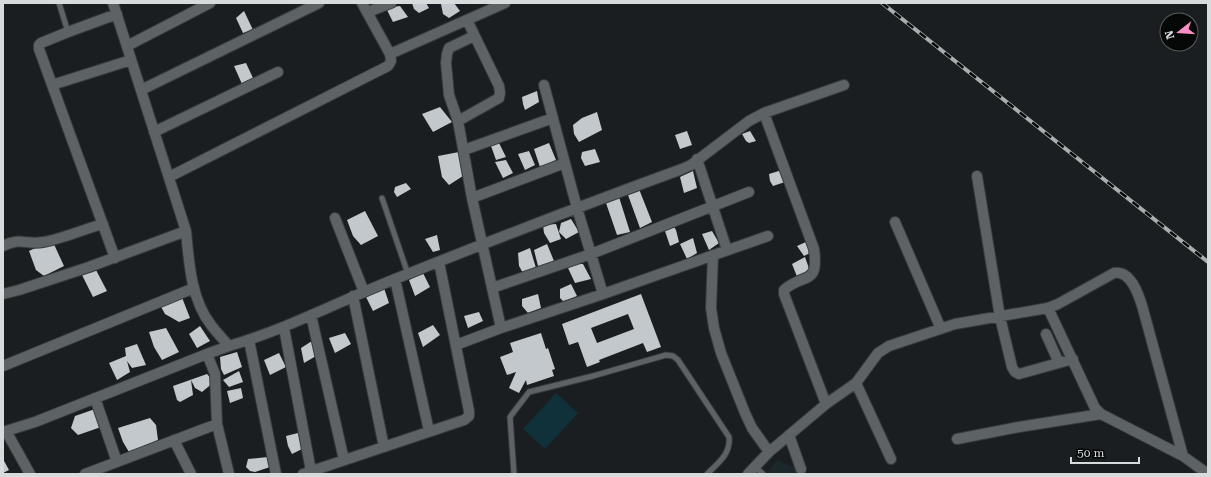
<svg xmlns="http://www.w3.org/2000/svg" width="1211" height="477" font-family="'Roboto Serif',serif">
<style>
.built{fill:#1b272b}
.green{fill:#10303a}
.building{fill:#c3c8cc;fill-rule:evenodd}
.lines{fill:none;stroke-linecap:round;stroke-linejoin:round}
.lane-casing{stroke:#383b3c;stroke-width:7}
.street-casing{stroke:#383b3c;stroke-width:12}
.lane{stroke:#5d6365;stroke-width:5}
.street{stroke:#5d6365;stroke-width:10}
.rail-casing{stroke:#abaeaf;stroke-width:4}
.rail{stroke:#060808;stroke-width:2.5;stroke-dasharray:8;stroke-linecap:butt}
</style>
<rect width="100%" height="100%" fill="#1a1e20"/>
<path class="built" d="M778,460L808,474H765Z"/>
<path class="green" d="M556,393L578,413L545,449L523,429Z"/>
<path class="building" d="M412,3H426L429,8L419,13L414,9Z
M443,3H454L460,11L449,18L443,14L441,4Z
M400,6L408,17L393,22L386,8Z
M244,11L253,30L243,33L236,18Z
M246,63L253,78L242,84L234,66Z
M537,91L539,102L525,110L523,104L522,97Z
M440,107L452,122L433,132L422,114Z
M597,112L602,130L579,142L574,134L573,125L582,118Z
M687,131L692,145L680,149L675,135Z
M750,131L756,141L749,143L746,141L742,134Z
M499,143L506,157L496,160L491,146Z
M549,143L556,160L540,167L534,149Z
M595,149L600,162L585,166L581,158L582,152Z
M529,151L535,165L525,170L518,154Z
M459,152L466,174L449,185L442,177L438,156Z
M506,160L513,173L503,178L495,162Z
M782,170L788,181L773,186L770,181L769,174Z
M693,171L697,188L684,193L680,177Z
M406,183L411,189L397,197L394,192L395,187Z
M639,189L652,222L640,228L628,195Z
M619,197L630,232L617,235L606,203Z
M365,211L378,236L361,245L353,236L347,220Z
M571,219L579,232L566,239L559,232L561,223Z
M556,224L561,239L550,243L544,233L543,225Z
M674,227L676,230L679,242L670,246L665,231Z
M712,231L719,243L709,250L702,234Z
M437,235L440,250L433,252L425,239Z
M693,238L697,253L687,259L680,244Z
M52,240L64,266L44,276L36,270L29,251Z
M808,241L812,252L804,256L797,246Z
M547,244L554,261L539,270L534,250Z
M530,248L536,268L523,273L519,266L518,253Z
M805,257L811,274L798,279L792,264Z
M573,264H583L591,279L575,283L568,268Z
M96,270L107,291L93,297L82,275Z
M423,273L430,287L415,296L409,280Z
M571,284L577,296L564,302L560,298V289Z
M384,288L389,303L373,311L365,295Z
M538,294L541,308L528,313L522,306V299Z
M641,294L661,347L647,352L643,343L599,360L600,362L587,367L578,342L569,345L562,324ZM628,314L634,329L597,343L591,328Z
M181,295L190,318L179,322L165,314L160,305Z
M479,312L483,321L468,328L464,316Z
M433,325L440,335L423,347L418,333Z
M200,326L210,341L197,348L189,334Z
M166,328L179,352L162,360L154,347L149,332Z
M345,333L351,344L335,353L329,338Z
M541,333L546,349L548,348L555,369L552,370L554,376L527,385L526,380L519,393L509,388L516,372L507,375L500,357L513,352L510,343Z
M312,341L316,356L304,363L301,348Z
M137,344L146,365L132,368L127,361L130,372L117,380L109,363L126,356L125,348Z
M237,352L242,367L224,375L221,369L220,357Z
M279,353L286,367L270,375L264,360Z
M239,371L243,382L229,387L223,380Z
M207,374L214,382L202,392L195,388L191,380L193,395L180,402L177,400L173,386Z
M241,388L243,398L230,403L227,391Z
M98,408L104,426L78,435L71,428L75,416Z
M150,418L156,425L158,440L129,452L123,442L118,428Z
M298,433L304,448L292,454L288,446L286,436Z
M268,457L273,466L255,472L250,471L246,467L248,459Z
M3,459L9,470L3,473Z"/>
<g class="lines">
<g class="lane-casing">
<path id="lane" d="M59,3L68,32
M382,198L408,274
M755,467L763,474
M514,474L510,417L529,392L593,376L666,355L673,356L678,360L729,437C731,454 718,463 707,474"/>
</g>
<g class="street-casing">
<path id="street" d="M368,12L391,3
M474,36L449,48L447,54L446,63L449,95L458,121L472,198L501,328
M127,46L210,3
M390,54L505,3
M52,85L131,60
M544,85L577,208L603,294
M141,90L319,3
M764,113L814,249C819,287 804,272 784,290V294L826,404
M458,121L499,98L500,93L499,86L467,20
M154,132L278,72
M464,150L553,118
M697,159L727,250
M977,176L1000,317L1012,367L1015,372L1019,374L1073,359
M169,177L388,66L391,61L390,54L362,3
M472,198L565,163
M335,218L364,292
M895,222L941,329
M186,231C189,263 191,299 211,325C217,333 223,339 229,346L207,354L215,374L217,424L229,474
M3,246C20,237 26,245 43,242C62,239 84,229 103,224
M713,255L711,308L714,328L721,353L745,413L752,428L769,452
M115,258L39,49V45L41,43L68,32L117,14
M395,279L429,431
M492,288L591,254L749,192
M3,294L19,290L89,267L186,231L113,3
M353,296L384,447
M1048,308L1058,304L1114,273C1131,270 1139,295 1143,309L1183,456
M311,315L344,460
M284,328L311,471
M1046,334L1059,363
M249,340L276,474
M456,345L501,328L603,294L768,236
M229,346C287,329 340,301 395,279C490,241 586,204 682,169L691,165L749,121L764,113L844,85
M3,366L194,288
M856,383L891,459
M95,398L117,462
M789,435L801,469
M957,439L1019,427L1101,414
M174,440L191,474
M30,474L6,431L35,422L207,354
M85,474L217,424
M303,474L464,420L469,416V411L439,262
M748,474L769,452L826,404L856,383L878,353L889,346L955,324L1048,308L1095,408L1101,414L1183,456L1208,474"/>
</g>
<use href="#lane" class="lane"/>
<use href="#street" class="street"/>
<g class="rail-casing">
<path id="rail" d="M882,3L1208,262"/>
</g>
<use href="#rail" class="rail"/>
</g>
<rect width="1211" height="477" fill="none" stroke="#d8dbdc" stroke-width="8"/>
<g transform="translate(1179 32) rotate(253)"><circle r="19" fill="#060808" stroke="#5a5c5d"/>
<path d="M0-3L7 15L0 10L-7 15Z" fill="#fc8fc3"/>
<text y="-6" font-size="11" font-weight="bold" text-anchor="middle" fill="#d8dbdc">N</text>
</g>
<path d="M1071 457v6h68v-6" fill="none" stroke="#d8dbdc" stroke-width="2"/>
<text x="1077" y="457" font-size="12" fill="#d8dbdc" stroke="#060808" stroke-width="3" paint-order="stroke">50 m</text>
</svg>
